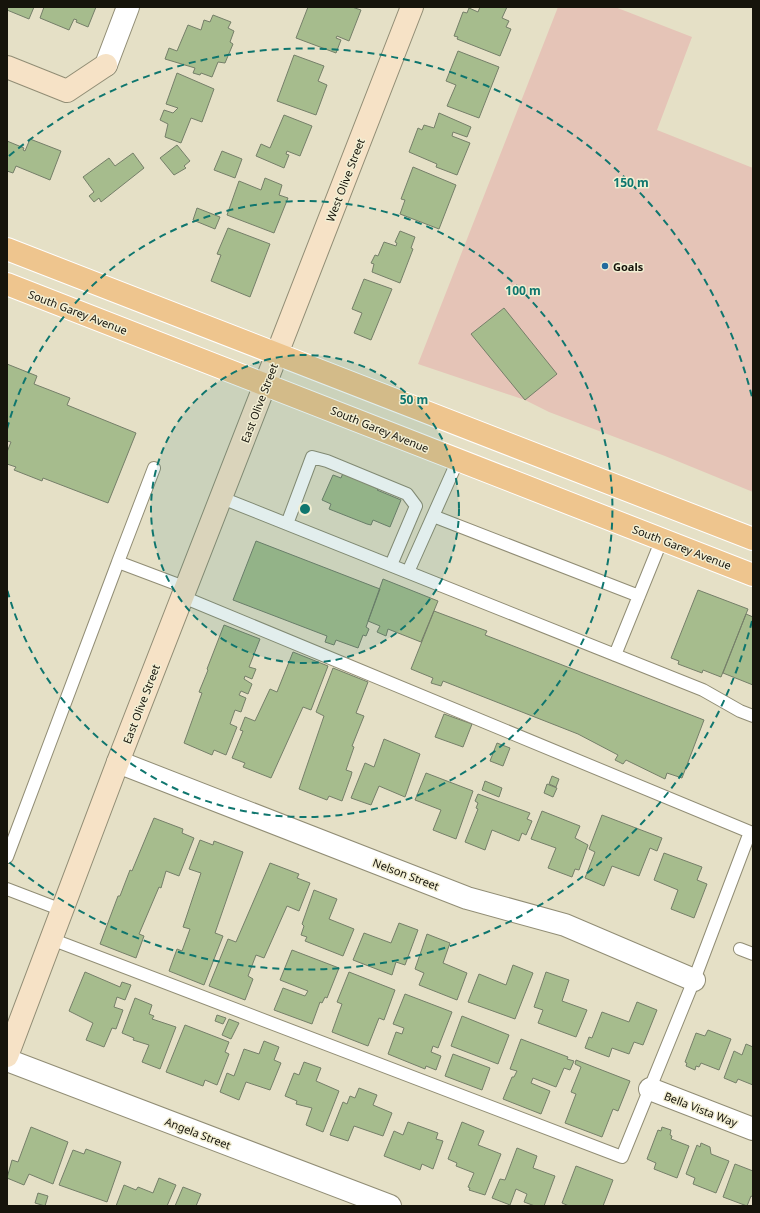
<svg xmlns="http://www.w3.org/2000/svg" width="760" height="1213" font-family="'Noto Sans',sans-serif">
<style>
.pitch{fill:#e5c4b7}
.building{fill:#a6bc8d;stroke:#757f69}
.lines{fill:none;stroke-linecap:round;stroke-linejoin:round}
.lane-casing{stroke:#918d75;stroke-width:14}
.street-casing{stroke:#918d75;stroke-width:24}
.secondary-casing{stroke:#918d75;stroke-width:24}
.primary-casing{stroke:#fff;stroke-width:24}
.lane{stroke:#fff;stroke-width:12}
.street{stroke:#fff;stroke-width:22}
.secondary{stroke:#f6e2c6;stroke-width:22}
.primary{stroke:#eec58e;stroke-width:22}
.ring{fill:none;stroke:#0f766e;stroke-width:2;stroke-dasharray:7 5}
.poi-dot{fill:#226b9e;stroke:#f2eed3;stroke-width:1.5}
.labels{text-anchor:middle;dominant-baseline:central;stroke-width:3;stroke-linejoin:round;paint-order:stroke}
.street-label{font-size:11px;fill:#16140b;stroke:#f2eed3}
.poi-label{font-size:11px;font-weight:bold;fill:#16140b;stroke:#f2eed3;text-anchor:start}
.centre{fill:#0f766e;stroke:#f2eed3;stroke-width:2}
.ring-label{font-size:12px;text-anchor:middle;font-weight:bold;fill:#0f766e;stroke:#f2eed3;stroke-width:3;stroke-linejoin:round;paint-order:stroke}
</style>
<rect width="100%" height="100%" fill="#e5e0c6"/>
<path class="pitch" d="M558,7H615L692,37L657,130L753,168V492L665,456L549,412L525,400L418,364Z"/>
<path class="building" d="M7,7H34L29,19L7,10Z
M44,7H96L88,27L76,22L77,20L74,19L69,30L40,18Z
M308,7H352L361,10L349,41L337,36L336,38L341,40L336,53L296,38Z
M480,7H507L502,18L509,21L506,27L511,29L500,56L457,39L458,37L454,36L463,12L467,13L469,8L478,12Z
M213,15L231,22L228,28L234,31L230,42L233,44L225,63L218,62L212,77L201,73L200,75L193,73L195,68L165,59L169,48L177,51L188,25L201,30L204,20L210,22Z
M458,51L499,67L479,118L447,106L456,85L446,81Z
M294,55L324,66L318,81L327,85L316,115L277,101Z
M177,73L214,89L202,122L191,118L181,143L165,137L168,124L160,120L164,110L173,113L178,108L166,104Z
M439,113L471,127L467,137L453,132L452,136L470,143L457,175L436,167L437,164L409,152L418,128L422,130L424,125L434,128Z
M284,115L312,126L300,156L287,151L286,154L289,155L284,168L256,156L261,144L270,148Z
M30,139L61,151L50,180L16,166L13,173L7,171V141L24,148L23,150L25,151Z
M177,145L190,161L184,166L186,168L174,175L160,158Z
M222,151L242,159L235,178L214,170Z
M133,153L144,168L101,202L99,198L94,202L89,196L94,192L83,177L109,158L115,166Z
M413,167L456,185L439,229L400,214L405,200L401,199Z
M265,178L282,185L279,195L288,198L274,233L227,215L239,181L261,190Z
M197,208L220,217L215,229L193,220Z
M228,228L270,244L250,297L211,281L221,255L217,254Z
M400,231L415,237L411,248L413,249L400,283L372,272L374,264L371,263L375,255L378,256L384,242L396,246L397,243L395,242Z
M364,279L392,289L371,340L354,333L362,313L352,309Z
M504,308L557,374L525,400L471,334Z
M7,364L37,376L34,384L70,398L67,405L136,433L108,503L43,478L42,481L14,470L16,467L7,464V452L11,442L7,441Z
M343,473L378,489L377,490L401,500L390,527L373,520L371,525L367,524L329,509L331,504L322,500L333,475L341,478Z
M256,541L380,589L366,627L369,629L366,636L363,635L358,648L336,640L334,645L325,642L327,636L233,600Z
M383,579L438,601L421,642L388,629L386,636L377,632L380,626L368,621Z
M698,590L748,609L721,677L703,670L702,673L678,664L679,661L671,658Z
M434,611L487,631L485,635L704,720L682,778L667,773L665,779L626,760L623,764L615,760L618,755L578,734L443,681L441,686L431,683L433,678L411,669Z
M746,614L753,617V685L723,673Z
M224,625L260,639L249,667L256,669L252,679L245,676L244,679L252,684L248,694L241,691L239,695L246,698L241,712L235,710L230,724L237,727L226,755L214,750L212,755L184,743L202,693L199,692L208,670L207,669Z
M293,652L328,666L311,710L303,707L271,778L243,767L245,763L232,758L243,731L240,730L245,717L255,721L270,689L277,692Z
M333,668L368,682L356,713L364,716L352,746L354,747L346,770L352,772L351,776L342,801L329,796L327,800L299,789L324,716L316,712Z
M444,714L472,724L463,747L435,737Z
M384,739L420,754L405,797L379,786L371,805L351,798L365,763L374,767Z
M497,743L510,748L503,766L490,761Z
M426,773L473,791L456,839L433,830L441,810L415,800Z
M552,776L559,779L556,787L549,784Z
M485,781L502,788L499,797L482,790Z
M547,784L557,788L553,797L544,793Z
M478,794L530,813L527,819L532,821L526,835L522,833L519,841L492,830L485,850L465,842L478,809L476,808L478,803L475,801Z
M542,811L580,826L575,838L588,845L579,870L575,869L572,877L548,868L556,848L531,839Z
M602,815L662,838L657,851L650,848L639,876L612,866L604,886L585,878L595,852L589,849Z
M154,818L183,829L182,833L194,838L179,876L166,871L161,888L159,887L139,934L144,936L136,958L100,944L118,896H120L130,870L132,871Z
M200,840L213,845L214,841L243,852L215,933L223,936L204,985L169,971L177,949L182,951L190,929L183,927L201,873L189,869Z
M664,853L702,867L697,880L707,884L694,918L671,909L678,890L654,880Z
M270,863L299,874L297,878L310,883L299,911L287,906L264,958L256,955L248,976L253,979L245,1000L209,986L228,939L236,942Z
M314,890L337,899L329,919L354,929L343,956L305,941L307,937L301,935L304,926L302,924Z
M399,923L418,930L405,965L396,962L392,975L353,960L364,933L391,943Z
M427,934L450,943L443,963L467,973L457,1000L419,985L424,973L415,969Z
M292,950L339,968L327,998L325,997L322,1003L320,1002L312,1024L274,1010L283,988L305,996L308,991L280,980Z
M513,965L533,973L515,1019L468,1002L479,974L506,985Z
M85,972L120,987L122,982L131,985L125,1000L117,997L114,1007L123,1010L116,1029L112,1028L104,1047L86,1040L93,1023L69,1011Z
M349,972L395,990L384,1020L379,1018L368,1046L332,1032L342,1004L337,1002Z
M546,972L569,980L562,1001L587,1010L576,1037L538,1023L543,1010L534,1007Z
M405,994L452,1012L438,1048L433,1046L431,1052L441,1056L436,1070L426,1066L425,1069L388,1054L396,1032L402,1034L404,1028L393,1024Z
M135,998L152,1005L149,1014L154,1016L152,1019L176,1027L160,1069L142,1062L149,1045L133,1040L134,1038L122,1033Z
M637,1002L657,1010L643,1045L634,1042L629,1054L612,1048L609,1057L585,1048L589,1037L592,1038L602,1012L629,1022Z
M217,1015L226,1018L223,1024L215,1021Z
M462,1016L509,1035L498,1064L451,1046Z
M229,1019L239,1023L231,1039L222,1035Z
M185,1025L229,1042L225,1052L229,1054L217,1085L205,1080L203,1086L166,1072Z
M708,1030L731,1039L719,1070L701,1063L699,1067L696,1066L695,1070L686,1066L687,1063L685,1062L696,1033L705,1036Z
M521,1039L568,1057L567,1059L574,1061L570,1070L564,1068L556,1087L533,1078L531,1083L550,1091L541,1114L503,1099L512,1077H514L517,1071L510,1069Z
M264,1041L279,1047L274,1060L281,1063L270,1090L246,1082L239,1100L220,1092L227,1073L234,1076L244,1049L259,1054Z
M746,1044L753,1047V1085L738,1079L736,1083L724,1078L734,1051L742,1055Z
M453,1054L490,1068L482,1090L445,1076Z
M576,1060L630,1081L618,1111L613,1109L602,1137L565,1123L576,1094L571,1092L581,1067L575,1064Z
M304,1062L321,1068L316,1081L339,1091L323,1132L306,1125L312,1108L296,1104L297,1101L285,1096L294,1073L299,1075Z
M359,1088L377,1095L373,1105L392,1113L383,1136L354,1126L348,1141L330,1135L343,1102L347,1104L350,1096L355,1098Z
M408,1122L438,1133L436,1139L443,1141L433,1169L422,1164L420,1170L384,1156L394,1131L403,1135Z
M462,1122L484,1131L478,1145L501,1154L485,1195L469,1190L470,1188L468,1187L474,1173L456,1166L457,1163L448,1159Z
M31,1127L68,1142L53,1184L29,1174L24,1185L7,1178L12,1160L18,1162Z
M662,1127L671,1130L670,1135L672,1136L671,1139L689,1146L677,1178L654,1169L656,1163L647,1159L658,1130L661,1131Z
M701,1143L710,1147L711,1154L729,1161L716,1193L693,1184L695,1178L686,1174L697,1145L700,1147Z
M517,1148L537,1156L533,1168L555,1176L544,1206H535L524,1202L527,1194L516,1189L510,1205L492,1198L500,1179L505,1180Z
M86,1149L121,1162L107,1202L59,1185L73,1150L84,1154Z
M735,1164L753,1171V1197L751,1196L747,1206L723,1197Z
M576,1166L613,1180L603,1206H569L562,1203Z
M159,1178L176,1185L167,1206H116L124,1185L136,1190L138,1187L153,1193Z
M183,1187L201,1194L196,1206H173H175Z
M38,1193L48,1196L45,1206L35,1203Z"/>
<g class="lines">
<g class="lane-casing">
<path id="lane" d="M222,498L703,690L740,711L753,716
M433,516L639,596
M287,524L312,457L327,461L407,494L416,506L391,565
M118,562L154,468
M408,572L458,460
M615,655L662,539
M7,857L118,562L187,588
M7,889L62,910
M51,939L622,1157L694,980L750,832L183,597
M740,949L753,954"/>
</g>
<g class="street-casing">
<path id="street" d="M106,65L128,7
M118,762L467,898L565,925L694,980
M7,1060L390,1206
M650,1089L753,1129"/>
</g>
<g class="secondary-casing">
<path id="secondary" d="M7,67L67,91L106,65
M7,1056L118,762L412,7"/>
</g>
<g class="primary-casing">
<path id="primary" d="M7,249L753,539
M7,284L753,575"/>
</g>
<use href="#lane" class="lane"/>
<use href="#street" class="street"/>
<use href="#secondary" class="secondary"/>
<use href="#primary" class="primary"/>
</g>
<circle cx="305" cy="509" r="154" fill="#0f766e" fill-opacity=".12"/>
<g class="ring">
<circle cx="305" cy="509" r="154"/>
<path d="M7 429A308 308 0 1 1 7 589"/>
<path d="M752 621A461 461 0 0 1 9 862M9 156A461 461 0 0 1 752 397"/>
</g>
<circle class="poi-dot" cx="605" cy="266" r="4"/>
<g class="labels">
<g class="street-label">
<text transform="translate(345 180) rotate(-69)">West Olive Street</text>
<text transform="translate(78 312) rotate(21)">South Garey Avenue</text>
<text transform="translate(259 403) rotate(-69)">East Olive Street</text>
<text transform="translate(380 429) rotate(22)">South Garey Avenue</text>
<text transform="translate(682 547) rotate(21)">South Garey Avenue</text>
<text transform="translate(141 704) rotate(-69)">East Olive Street</text>
<text transform="translate(406 874) rotate(21)">Nelson Street</text>
<text transform="translate(701 1109) rotate(21)">Bella Vista Way</text>
<text transform="translate(198 1133) rotate(21)">Angela Street</text>
</g>
<g class="poi-label">
<text x="613" y="266">Goals</text>
</g>
</g>
<circle cx="305" cy="509" r="6" class="centre"/>
<g class="ring-label">
<text x="631" y="187">150 m</text>
<text x="523" y="295">100 m</text>
<text x="414" y="404">50 m</text>
</g>
<rect width="760" height="1213" fill="none" stroke="#16140b" stroke-width="16"/>
</svg>
